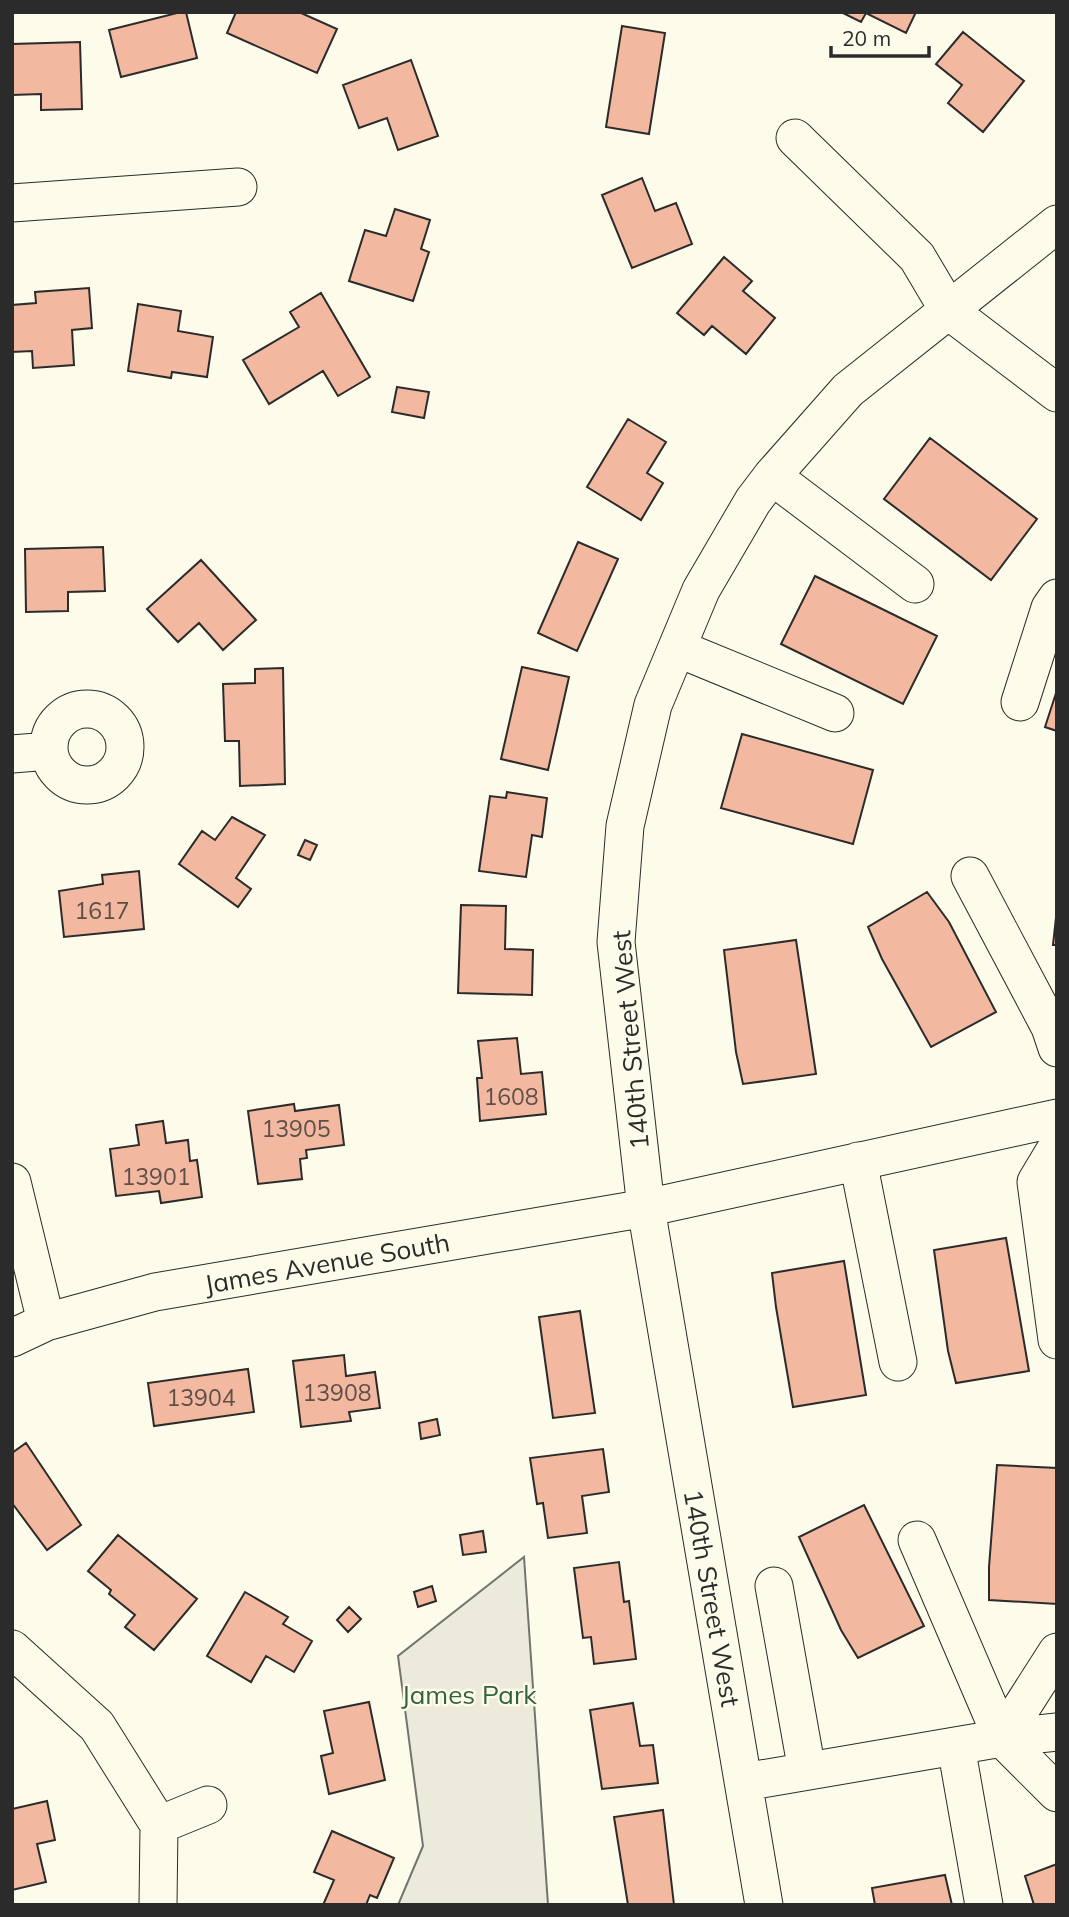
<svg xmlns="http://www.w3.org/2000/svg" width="1069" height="1917" font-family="Mulish,sans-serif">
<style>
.green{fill:#ecebdb;stroke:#74746e;stroke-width:2}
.building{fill:#f2b8a0;stroke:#2b2b2b;stroke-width:2}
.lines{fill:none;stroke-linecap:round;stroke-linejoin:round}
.minor-casing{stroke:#2b2b2b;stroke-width:39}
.minor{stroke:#fdfbea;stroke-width:37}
.labels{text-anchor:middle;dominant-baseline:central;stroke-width:5;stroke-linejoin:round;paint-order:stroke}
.number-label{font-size:23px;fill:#5d4e48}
.street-label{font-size:26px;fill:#2b2b2b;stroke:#fdfbea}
.park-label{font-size:26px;fill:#34623c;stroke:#fdfbea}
</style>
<rect width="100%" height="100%" fill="#fdfbea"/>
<path class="green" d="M524,1557L548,1905H398L423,1846L398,1656Z"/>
<path class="building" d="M181,12H186L197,58L121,77L109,30Z
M236,12H299L337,29L317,73L227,33Z
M841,12H916L906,33L866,13L861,22Z
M622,26L665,33L649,134L606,127Z
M963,32L1024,81L983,132L948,103L962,85L936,64Z
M80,42L82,109L41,110V94L12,95V44Z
M411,60L438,136L398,150L387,118L359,128L343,85Z
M642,178L655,211L676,203L692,244L632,268L602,195Z
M395,209L430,220L421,249L429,252L413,301L349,281L365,230L386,236Z
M724,257L752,281L743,291L775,318L746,354L712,326L704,335L677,313Z
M89,288L92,328L72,330L74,365L33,368L32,351L12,352V305L36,303L35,292Z
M321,293L370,377L338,396L323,371L269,404L243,360L299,327L290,312Z
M138,304L181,311L178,331L213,337L207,377L172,372L171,378L128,371Z
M397,387L429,392L424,418L392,412Z
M628,419L666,442L647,473L663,483L641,520L587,487Z
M930,438L1037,519L991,580L884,499Z
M578,542L618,559L577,651L538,633Z
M103,547L105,591L68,592V611L26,612L25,549Z
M201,560L256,620L223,650L199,623L178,642L147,609Z
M815,576L937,636L903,704L781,644Z
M522,667L569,677L548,770L501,759Z
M283,668L285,784L240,786L239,741H225L223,684L255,683V669Z
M1057,690V731L1045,727Z
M742,734L873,770L853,844L721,808Z
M507,792L547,798L542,837L532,835L526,877L479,871L490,796L506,798Z
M232,817L265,835L236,878L251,889L238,907L179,864L202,831L215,840Z
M305,840L317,845L310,860L298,855Z
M139,871L144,929L64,937L59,891L103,884L102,875Z
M927,892L949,922L996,1012L931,1047L882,959L868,927Z
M461,905L506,906L505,949L533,950L532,995L458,993Z
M1057,908V945H1053Z
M796,940L816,1074L743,1084L736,1052L724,950Z
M517,1038L521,1074L542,1072L546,1114L480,1121L477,1078H482L478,1041Z
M294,1104L295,1111L339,1105L344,1145L306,1150L307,1158L300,1159L302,1179L258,1184L248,1111Z
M163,1121L166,1143L188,1140L190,1161L197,1160L202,1197L161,1203L159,1191L116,1196L110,1149L139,1145L136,1125Z
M1006,1238L1029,1371L956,1383L948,1351L934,1250Z
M844,1261L866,1395L793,1407L776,1307L772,1273Z
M580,1311L595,1413L553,1418L539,1317Z
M344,1355L346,1376L375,1372L380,1408L349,1412L351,1421L301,1427L293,1361Z
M248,1369L254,1412L154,1426L148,1383Z
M437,1419L440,1435L421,1439L419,1423Z
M26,1443L81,1525L47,1550L12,1503V1453Z
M603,1449L609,1492L582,1496L587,1533L548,1538L543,1503L537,1504L530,1458Z
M997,1465L1057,1468V1604L989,1600V1567Z
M864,1505L924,1626L858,1658L841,1630L799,1537Z
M483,1531L486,1552L463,1555L460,1535Z
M118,1535L197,1599L154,1650L125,1627L135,1615L109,1594L111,1590L88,1571Z
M619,1562L624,1602L629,1601L636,1659L594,1664L591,1637L583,1638L574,1568Z
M432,1586L436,1601L418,1607L414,1592Z
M245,1592L288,1617L283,1624L312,1641L294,1672L266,1656L251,1682L207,1656Z
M349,1607L361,1619L348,1632L337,1620Z
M369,1702L385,1780L329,1794L321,1756L333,1753L324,1711Z
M633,1703L640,1746L653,1745L658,1783L602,1789L590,1710Z
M47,1801L55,1840L37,1844L46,1882L12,1890V1809Z
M663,1810L674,1905H628L614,1817Z
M332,1831L394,1858L377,1898L370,1895L366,1905H323L334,1880L314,1872Z
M1057,1864V1905H1034L1025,1876Z
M945,1875L952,1905H875L872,1888Z"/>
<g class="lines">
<g class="minor-casing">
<path id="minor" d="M795,138L917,257L949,311L1057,393
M12,203L238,187
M772,476L915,584
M677,648L835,713
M1020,702L1050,608L1057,598
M49 747a38 38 0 1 1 76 0a38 38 0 1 1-76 0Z
M12,754L49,751
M970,876L1050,1027L1057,1048
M1057,1147L1036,1182L1057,1340
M858,1161L898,1362
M12,1182L46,1322
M12,1338L46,1322L155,1292L646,1208L1057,1118
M917,1540L1002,1738L1057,1793
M774,1586L807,1771
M12,1649L97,1726L159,1825L158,1905
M1002,1738L1057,1652
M956,1746L984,1905
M744,1782L1002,1738L1057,1732
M159,1825L208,1805
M764,1905L646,1208L616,942L625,826L653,705L701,590L753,501L772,476L848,390L1057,224"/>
</g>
<use href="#minor" class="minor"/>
</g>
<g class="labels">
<g class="number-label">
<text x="102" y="910">1617</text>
<text x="511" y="1096">1608</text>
<text x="296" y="1128">13905</text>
<text x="156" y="1176">13901</text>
<text x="337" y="1392">13908</text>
<text x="201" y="1397">13904</text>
</g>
<g class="street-label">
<text transform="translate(630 1040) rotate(-95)">140th Street West</text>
<text transform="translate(327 1263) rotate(-10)">James Avenue South</text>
<text transform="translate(712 1598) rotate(80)">140th Street West</text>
</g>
<g class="park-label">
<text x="469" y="1694">James Park</text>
</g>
</g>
<rect width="1069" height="1917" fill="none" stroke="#2b2b2b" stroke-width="28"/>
<path d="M831 46v10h98v-10" fill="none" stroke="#2b2b2b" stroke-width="3.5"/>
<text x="842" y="46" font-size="21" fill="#2b2b2b" stroke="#fdfbea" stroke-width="5" paint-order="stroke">20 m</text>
</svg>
